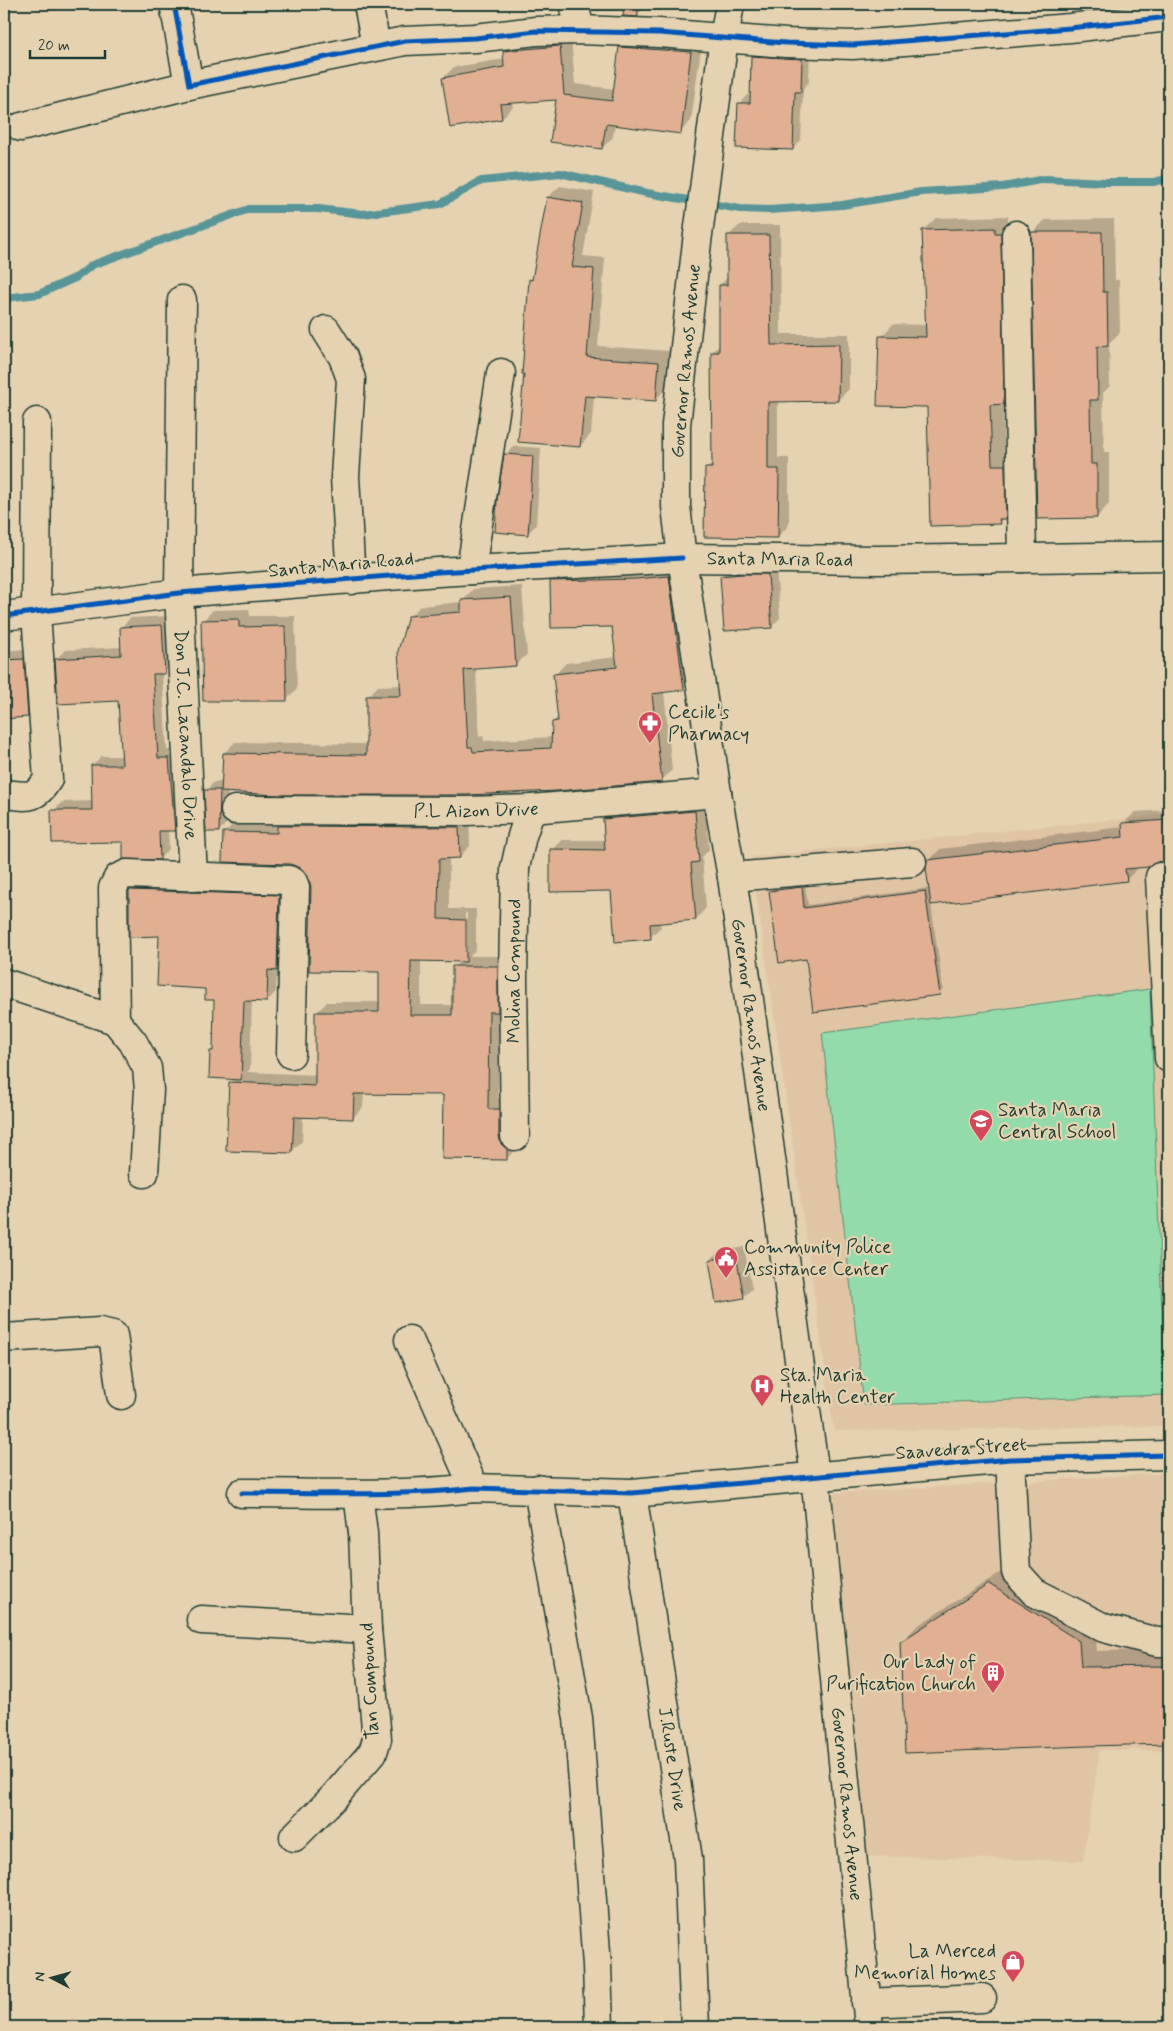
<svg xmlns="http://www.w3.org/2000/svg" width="1173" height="2031" font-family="Mynerve,sans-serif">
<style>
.built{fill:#e0c5a5}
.green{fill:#93dbab;stroke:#598c70}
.shadow{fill:#0003;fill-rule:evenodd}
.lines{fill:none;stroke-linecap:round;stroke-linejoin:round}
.stream{stroke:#599598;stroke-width:8}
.building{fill:#e1b093;stroke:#1f3d34}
.minor-casing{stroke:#1f3d34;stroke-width:31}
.major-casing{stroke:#1f3d34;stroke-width:31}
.minor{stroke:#e5d2b0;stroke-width:28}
.major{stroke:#e5d2b0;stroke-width:28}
.cycleway-casing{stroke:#e5d2b0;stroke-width:8}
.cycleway{stroke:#0057b8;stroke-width:5}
.labels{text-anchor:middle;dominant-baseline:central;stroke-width:4.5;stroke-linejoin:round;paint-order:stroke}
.street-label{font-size:19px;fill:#1f3d34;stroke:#e5d2b0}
.poi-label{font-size:19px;fill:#1f3d34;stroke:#e5d2b0;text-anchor:start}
</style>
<rect width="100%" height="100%" fill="#e5d2b0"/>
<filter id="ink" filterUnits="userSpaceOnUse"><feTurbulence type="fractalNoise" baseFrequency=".02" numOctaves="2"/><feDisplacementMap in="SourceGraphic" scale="10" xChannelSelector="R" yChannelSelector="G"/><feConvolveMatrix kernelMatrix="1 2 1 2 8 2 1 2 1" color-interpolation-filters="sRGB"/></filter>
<g filter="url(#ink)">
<path class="built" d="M1169,814V1426L834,1431L751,857Z
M1169,1473V1751L1100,1750L1083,1861L866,1856L832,1493Z"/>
<path class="green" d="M1150,989L1165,1395L864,1405L822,1033Z"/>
<path class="shadow" d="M591,4H649L637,15L625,10L593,11Z
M571,36L575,84L615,89L620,48L631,36L702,41L691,121L680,132L615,124L613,137L602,148L557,98L512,102L513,107L502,118L443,78L454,67L505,59L504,51L516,40Z
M761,48L810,51L809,82L803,89L801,140L793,149L739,104L747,95H751L752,56Z
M560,186L594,192L583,256L605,258L598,346L670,351L667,388L656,399L594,396L591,434L580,446L530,280L534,277L548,197Z
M1008,216V221H1013L1016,390L1003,403L1004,453H1017L1018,505L999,523L928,406L881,337L893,324L927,325L923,230L936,218Z
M1114,219L1115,280H1119L1120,332L1109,344L1110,386L1103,393L1104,452H1109V504L1097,517L1032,233L1045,220Z
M740,225H780L781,334H849V389L838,400H778V458H789V525L778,537L706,469L713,462L712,352L720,345V285L728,277V236Z
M514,446L541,448L536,525L527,534L506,455Z
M680,565L694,678L683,689L664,692L672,770L661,781L228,791L227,823L219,831L206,791L214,782H223L224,753L235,742L367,744V697L378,686L402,685L409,617L420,606L462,602L473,589L522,586L527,654L516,665L476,668L479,737L483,736L484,741L552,737L553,722L559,716L555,675L566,663L617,657L613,626L551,582L563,570Z
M776,567L780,618L771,627L721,576L730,568Z
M249,609L250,616H295L297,689L286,700L203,621L213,610Z
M171,616L174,663L162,673L167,750L178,749L184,821L175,830H168L169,849L160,858L124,840L53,811L62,802L93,801L92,766L101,756H123L119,700L56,659L66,650L122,647L121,628L130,618Z
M34,648L38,705L27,716L4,717V651Z
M705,801L709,850L702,857L706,908L696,919L660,922L661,927L650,937L612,890L552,850L562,840H606L604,819L614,808Z
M1169,810V864L1159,860L1137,866L1138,868L1126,880L931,904L943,989L939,993L807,958L771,891L774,888L805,884L808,905L930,888L929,861L940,849L1123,827V824L1135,812Z
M469,816L470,846L459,857H449V909H476V950L470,956H508V1000L499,1009L498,1098H509L517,1148L506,1159L444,1094L364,1093L363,1107L353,1118L303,1116L302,1141L291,1152L230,1083L235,1078L211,1052L214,1049L216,999L160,935L131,891L140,881L288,887L286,960L277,969L276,992L267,1001L252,1000L250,1069L247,1072L316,1075V1013L327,1002H380V971L312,887L309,876L301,867L224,833L235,822ZM465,913H467V952H465ZM421,960L460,961L454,967V1005H421Z
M744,1247L752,1289L743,1297L710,1260L718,1252Z
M1169,1510V1622L1162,1621Z
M1006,1569L1095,1626L1097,1651L1169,1650V1743L1087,1744L901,1642L917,1626Z"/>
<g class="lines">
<path class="stream" d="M4,298L39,294L77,277L92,265L249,209H318L363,214L440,204L481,181L560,173L647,193L740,209L769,210L842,205L921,192L1003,187L1045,179L1105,182H1154L1169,178"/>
</g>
<path class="building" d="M624,4H637L638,17L623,16Z
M560,46L564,95L612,101L619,47L691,52L681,134L606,124L602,149L550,142L556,100L500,104L502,119L450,128L442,78L504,67L503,51Z
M751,56L802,59L801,92H795L793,150L736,148L738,103H750Z
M547,197L583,203L572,267L594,269L587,357L659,362L656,401L585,396L580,447L518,442L524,374H522L529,279L532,280Z
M995,228V233H1001L1004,404L990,405L992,465H1005L1006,519H999L1000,524L930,526L927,407L877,406L879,336L926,337L922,230Z
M1031,232H1102L1103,292H1107L1108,346L1097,347L1098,400H1090L1091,464H1097V518L1037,519Z
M727,235H769L771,345L839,344L838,401L768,402V469H779L778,538L704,537L705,468H712L711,352H719V285H727Z
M504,454L533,456L528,535L495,532L497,500Z
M742,574H768L772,628L724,631L720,576Z
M669,576L684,690L652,694L662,782L556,791L466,795H278L221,792L223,753L366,755V696H401L398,651L408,616L461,612V600L511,597L516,666L464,670L468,747H472L473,752L551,748L552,722L558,721L553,674L617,667L612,627L551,628L550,581L636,579Z
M239,619V627L285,626L287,701H203L201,620Z
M162,625L165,674H153L158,758H169L175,831H159L160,860L123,859V842L52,843L51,810H92L91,765H122L118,701L58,704L55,659L121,655L120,627Z
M24,659L28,717L4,719V660Z
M204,790H220L219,832H206Z
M695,811L699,862L691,863L696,920L650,924L651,939L615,942L611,891L550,892V849L605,850L603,819Z
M1169,820V865L1159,861L1149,867L1125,869L1127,881L931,905L926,868L927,860L1123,837L1122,823Z
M277,826L459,827L460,858L439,859L438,919L466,920V962L411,961L410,1015H452V966H498V1012H489L488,1109H499V1136L501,1144L507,1149V1160L442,1159L443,1095L354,1094L353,1119L294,1117L292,1153L226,1151L229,1082L315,1086V1012H379V972L309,971L311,887L308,876L301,868L290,864L222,862L223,832L277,833Z
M802,887L804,908L925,891L940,995L813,1012L806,959L779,963L769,891Z
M129,890L279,895L277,971L268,970L267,1002L244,1001L241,1080L209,1078L210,1051H213L214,1000H205V989L157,986L159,936L129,937Z
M736,1255L744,1298L716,1303L709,1260Z
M989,1584L1079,1641L1081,1667L1169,1666V1744L1087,1746L905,1753L900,1642Z"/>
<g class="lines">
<g class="minor-casing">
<g id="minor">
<path d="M174,4L189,85"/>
<path d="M368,4L376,46"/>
<path d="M574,4L580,30"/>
<path d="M21,127L189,85L405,41L475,38L536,31L580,30L659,33L786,43L853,45L1070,28L1169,17"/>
<path d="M1016,235L1022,558"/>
<path id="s1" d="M182,300L179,593L193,877"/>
<path d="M326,330L343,357L351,379L345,477L351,580"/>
<path d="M471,570L501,373"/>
<path d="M4,616L179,593L438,572L682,558"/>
<path d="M4,794C26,796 35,801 48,779L36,614L37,422"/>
<path id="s2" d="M235,810L466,811L531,809L717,793"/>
<path d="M732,877L912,862"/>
<path d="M1160,877L1169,1058"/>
<path d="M4,983L115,1020L133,1042L147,1068L149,1090L144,1173"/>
<path d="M115,1020L113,888L118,878L127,874L289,880L293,882L295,887L291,1054"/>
<path id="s3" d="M515,1136L513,978L515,868L522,836L531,809"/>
<path d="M4,1338L100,1332L113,1335L121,1395"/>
<path d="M409,1340L474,1488"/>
<path d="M1010,1459L1016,1572L1034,1592L1104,1628L1157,1642H1169"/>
<path d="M538,1489L578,1718L597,1965L599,2027"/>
<path d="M242,1493C319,1493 397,1497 474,1488L632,1493L1010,1459L1169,1455"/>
<path id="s4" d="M632,1493L688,1859L695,2027"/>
<path d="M201,1620L367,1629"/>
<path d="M294,1837L333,1798L373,1752L377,1739L367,1629L363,1533L358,1494"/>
<path d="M866,2003L982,1998"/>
</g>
</g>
<g class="major-casing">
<g id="major">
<path id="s5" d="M730,4L724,38L697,242L676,425V506L682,558L717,793L732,877L815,1475L869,2027"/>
<path id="s6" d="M682,558L878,560L1169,556"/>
</g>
</g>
<use href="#minor" class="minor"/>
<use href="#major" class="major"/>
<g class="cycleway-casing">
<path id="cycleway" d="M174,4L189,85L405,41L475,38L536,31L659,33L786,43L853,45L1070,28L1169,17
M4,616L179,593L438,572L682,558
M242,1493C319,1493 397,1497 474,1488L632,1493L1010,1459L1169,1455"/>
</g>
<use href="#cycleway" class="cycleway"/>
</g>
</g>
<defs>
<g id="pharmacy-pin" transform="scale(1.25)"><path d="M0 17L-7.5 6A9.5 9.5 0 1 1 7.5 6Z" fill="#d1495b" stroke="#e5d2b0"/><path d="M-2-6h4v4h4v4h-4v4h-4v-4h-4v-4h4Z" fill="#fff"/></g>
<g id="school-pin" transform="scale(1.25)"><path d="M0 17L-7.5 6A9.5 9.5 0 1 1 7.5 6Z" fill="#d1495b" stroke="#e5d2b0"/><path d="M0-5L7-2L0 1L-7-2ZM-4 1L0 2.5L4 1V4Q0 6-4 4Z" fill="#fff"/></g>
<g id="civic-pin" transform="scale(1.25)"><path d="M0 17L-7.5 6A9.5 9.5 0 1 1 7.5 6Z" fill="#d1495b" stroke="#e5d2b0"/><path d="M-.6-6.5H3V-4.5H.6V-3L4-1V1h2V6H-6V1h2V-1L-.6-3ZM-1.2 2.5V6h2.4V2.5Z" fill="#fff"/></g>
<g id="hospital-pin" transform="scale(1.25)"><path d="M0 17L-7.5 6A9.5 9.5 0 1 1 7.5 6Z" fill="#d1495b" stroke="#e5d2b0"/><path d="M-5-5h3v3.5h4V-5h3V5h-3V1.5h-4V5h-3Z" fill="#fff"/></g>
<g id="building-pin" transform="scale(1.25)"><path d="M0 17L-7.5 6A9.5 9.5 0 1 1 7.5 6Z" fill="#d1495b" stroke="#e5d2b0"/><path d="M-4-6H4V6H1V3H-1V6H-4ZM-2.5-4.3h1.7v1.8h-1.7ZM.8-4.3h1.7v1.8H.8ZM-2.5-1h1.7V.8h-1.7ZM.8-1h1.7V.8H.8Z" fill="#fff"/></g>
<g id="shop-pin" transform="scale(1.25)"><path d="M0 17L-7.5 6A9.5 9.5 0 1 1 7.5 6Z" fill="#d1495b" stroke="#e5d2b0"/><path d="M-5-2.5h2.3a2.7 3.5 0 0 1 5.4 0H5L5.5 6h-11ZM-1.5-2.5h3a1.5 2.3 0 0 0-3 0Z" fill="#fff"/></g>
</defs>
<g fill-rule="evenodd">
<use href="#pharmacy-pin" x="650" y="723"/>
<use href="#school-pin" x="981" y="1121"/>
<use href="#civic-pin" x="726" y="1258"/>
<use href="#hospital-pin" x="762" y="1386"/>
<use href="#building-pin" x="993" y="1673"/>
<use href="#shop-pin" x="1013" y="1962"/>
</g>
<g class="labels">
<g class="street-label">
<text transform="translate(686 361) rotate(-85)">Governor Ramos Avenue</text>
<text stroke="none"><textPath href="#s6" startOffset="98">Santa Maria Road</textPath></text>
<text transform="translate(341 565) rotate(-5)">Santa Maria Road</text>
<text stroke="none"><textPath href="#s1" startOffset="435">Don J.C. Lacandalo Drive</textPath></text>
<text stroke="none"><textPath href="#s2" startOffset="241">P.L Aizon Drive</textPath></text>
<text stroke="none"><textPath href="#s3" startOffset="165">Molina Compound</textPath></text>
<text stroke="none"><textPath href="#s5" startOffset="1020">Governor Ramos Avenue</textPath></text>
<text transform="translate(961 1449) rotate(-4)">Saavedra Street</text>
<text transform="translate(370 1681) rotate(-93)">Tan Compound</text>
<text stroke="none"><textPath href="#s4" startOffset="269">J.Ruste Drive</textPath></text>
<text stroke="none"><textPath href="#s5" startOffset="1815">Governor Ramos Avenue</textPath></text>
</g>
<g class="poi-label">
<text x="668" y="712">Cecile's<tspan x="668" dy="22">Pharmacy</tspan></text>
<text x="998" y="1110">Santa Maria<tspan x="998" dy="22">Central School</tspan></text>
<text x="744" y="1247">Community Police<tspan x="744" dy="22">Assistance Center</tspan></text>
<text x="780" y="1375">Sta. Maria<tspan x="780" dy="22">Health Center</tspan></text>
<text x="976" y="1662" text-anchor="end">Our Lady of<tspan x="976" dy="22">Purification Church</tspan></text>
<text x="996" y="1951" text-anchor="end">La Merced<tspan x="996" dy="22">Memorial Homes</tspan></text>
</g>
</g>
<rect width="1173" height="2031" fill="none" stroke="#e5d2b0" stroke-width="20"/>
<rect x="10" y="10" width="1153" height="2011" fill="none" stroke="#1f3d34" stroke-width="2" filter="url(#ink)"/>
<g transform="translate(52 1978) rotate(276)" stroke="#e5d2b0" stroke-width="4" paint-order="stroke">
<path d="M0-4L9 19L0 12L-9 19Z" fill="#1f3d34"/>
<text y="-8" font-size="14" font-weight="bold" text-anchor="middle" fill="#1f3d34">N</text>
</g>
<path d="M30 50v8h75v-8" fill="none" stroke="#1f3d34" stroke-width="2.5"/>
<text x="38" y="50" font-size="15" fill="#1f3d34" stroke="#e5d2b0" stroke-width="4" paint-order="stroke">20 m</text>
</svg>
